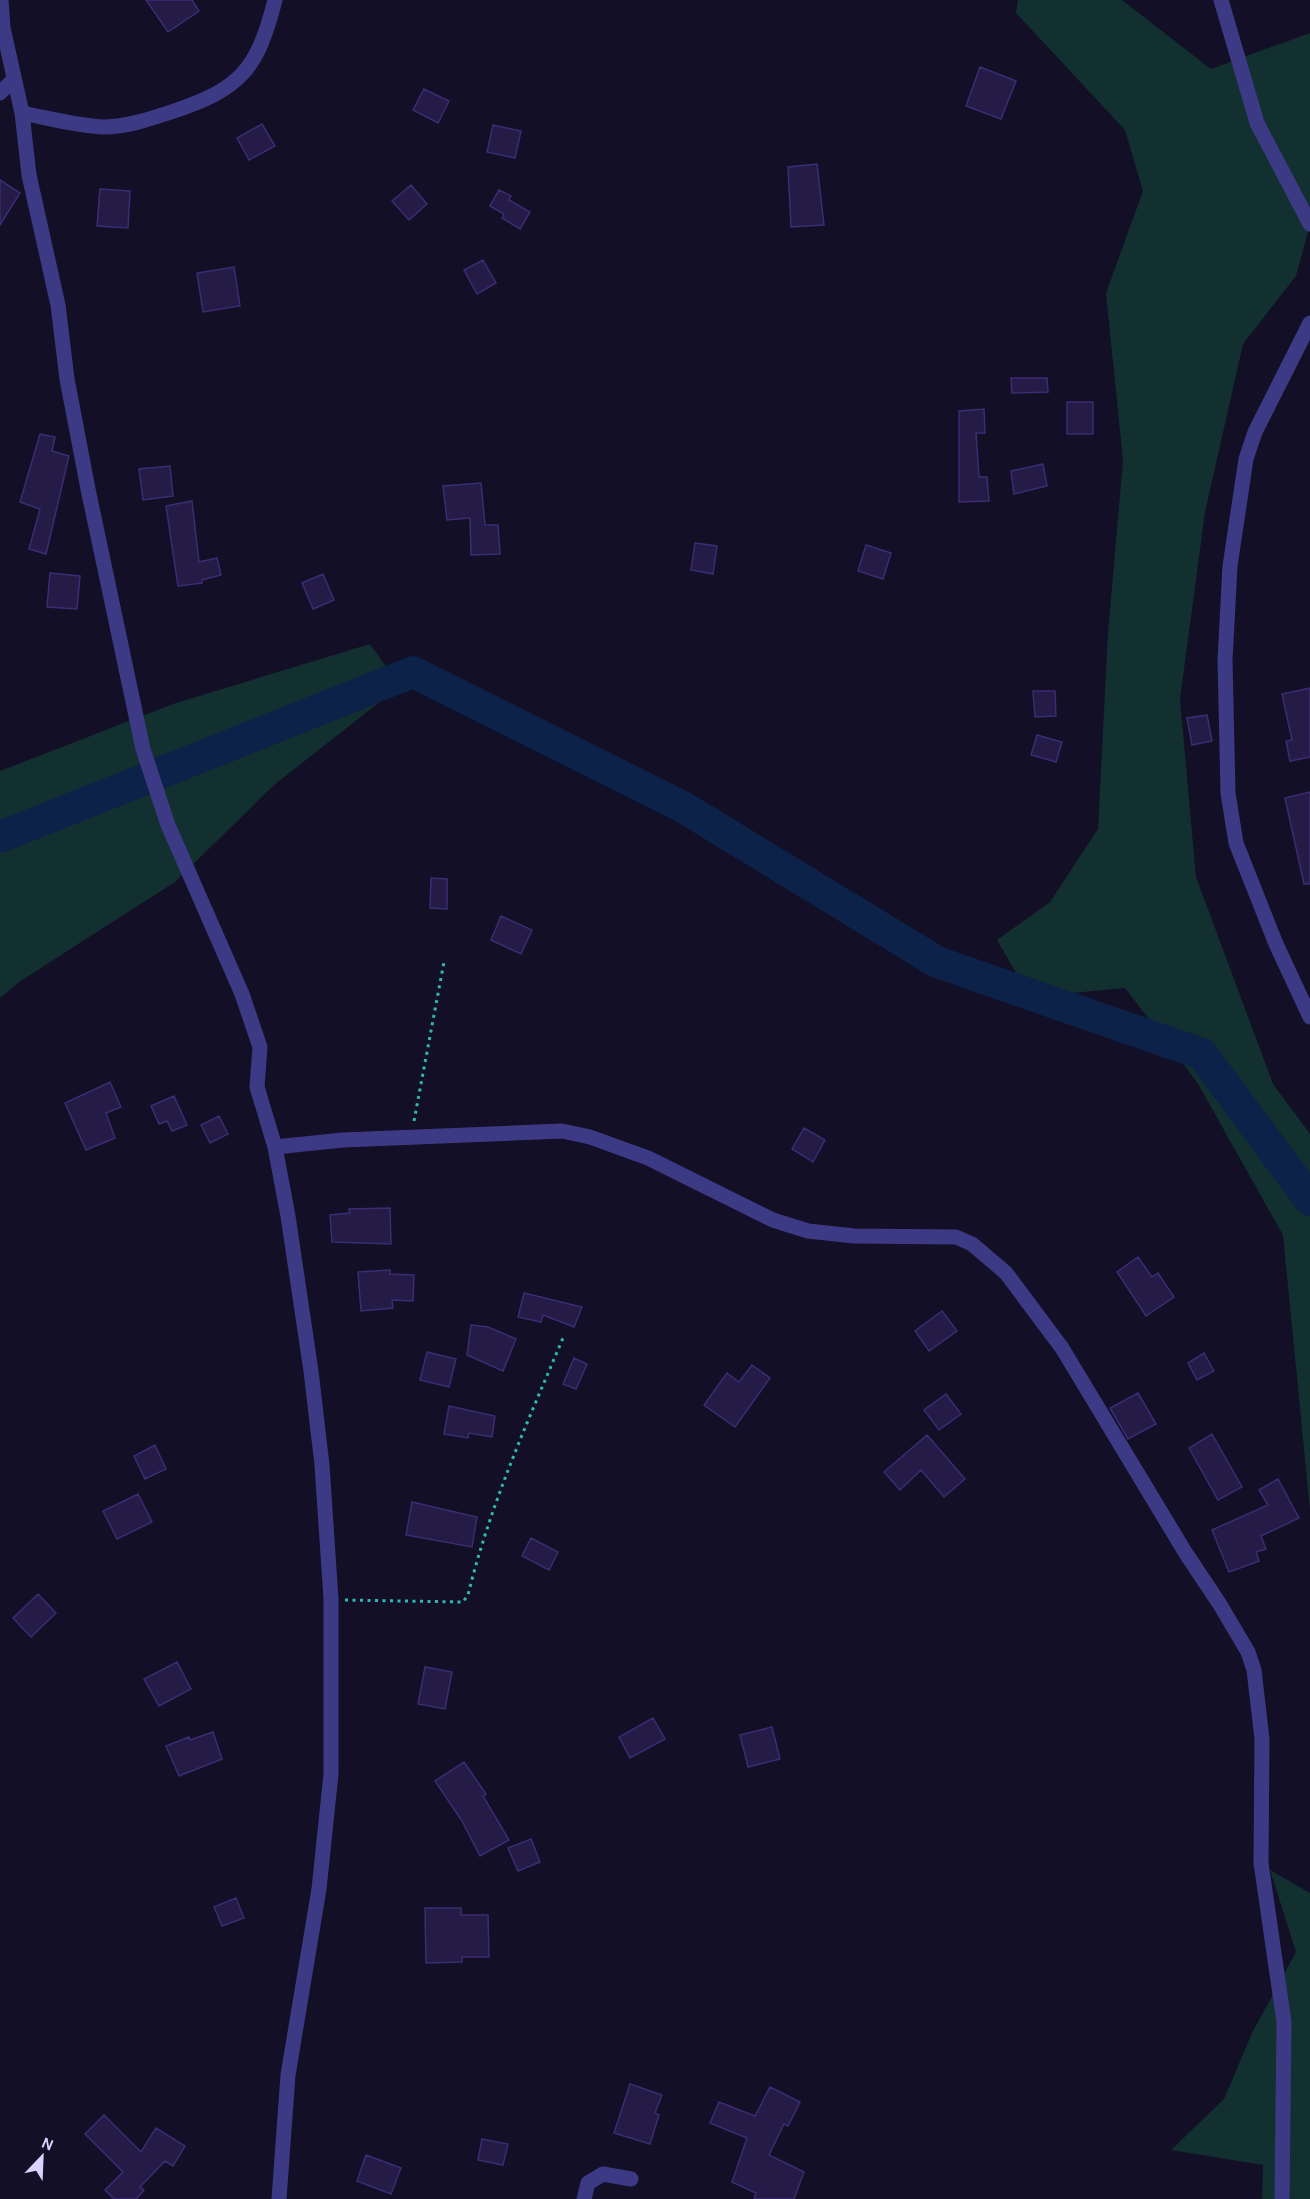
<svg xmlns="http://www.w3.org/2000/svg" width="1310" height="2199" font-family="Karla,sans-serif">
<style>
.green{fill:#12302f}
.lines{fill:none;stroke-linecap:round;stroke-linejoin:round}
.river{stroke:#0c2248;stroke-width:32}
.building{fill:#241b47;stroke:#3b2d73;stroke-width:1.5}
.path{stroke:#2fb8b0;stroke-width:3;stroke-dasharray:3 4.5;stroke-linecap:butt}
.minor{stroke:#3d3a85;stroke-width:15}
</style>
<rect width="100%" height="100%" fill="#130f26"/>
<path class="green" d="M1018,0H1122L1211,69L1310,33V225L1296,276L1243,344L1205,512L1180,699L1196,877L1273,1084L1310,1134V1510L1283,1235L1197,1082L1125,988L1030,997L997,940L1050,902L1098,829L1108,632L1123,461L1106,293L1143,191L1125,130L1016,13Z
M370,644L400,686L274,785L175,882L19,982L0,998V771L173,704Z
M1270,1870L1310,1893V2199H1262L1263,2165L1171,2150L1224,2099L1252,2033L1296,1952Z"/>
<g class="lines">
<path class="river" d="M0,837L413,672L683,807L937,962L1202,1054L1310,1200"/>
</g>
<path class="building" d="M146,0H192L199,11L168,32Z
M980,67L1016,81L1001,119L966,106Z
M424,89L449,101L438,123L413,110Z
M262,124L275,146L249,160L237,138Z
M493,125L521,131L515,158L487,152Z
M817,164L824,225L791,227L788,167Z
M0,180L20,193L0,225Z
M411,185L427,204L409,220L392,201Z
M100,189L130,191L128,228L97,226Z
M499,190L511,196L509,200L530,212L520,229L502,218L504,214L490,206Z
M483,260L496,283L477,294L464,270Z
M234,267L240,306L203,312L197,273Z
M1011,378H1047L1048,392L1012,393Z
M1067,402H1093V434H1067Z
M984,409L985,433H976L979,477H987L989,501L959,502V411Z
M40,434L55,437L52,451L69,456L46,554L29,549L40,509L20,502Z
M1043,464L1047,486L1014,494L1011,471Z
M170,466L173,496L143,500L139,469Z
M481,483L485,525H498L500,554L471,555L470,518L447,520L443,486Z
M192,501L199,562L217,558L221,575L202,580V583L178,586L166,506Z
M695,543L717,546L713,574L691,570Z
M866,545L891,553L883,579L858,571Z
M50,573L80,576L77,609L47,607Z
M323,574L334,600L313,609L302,583Z
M1310,688V757L1290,761L1286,741L1292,740L1282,694Z
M1033,691H1055L1056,716L1035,717Z
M1207,715L1212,741L1192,745L1187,718Z
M1037,735L1062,742L1056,762L1031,755Z
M1310,792V884H1304L1285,798Z
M431,878L447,879V909L430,908Z
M501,916L532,930L521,954L491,940Z
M110,1082L121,1107L106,1113L115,1138L86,1150L65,1103Z
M174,1096L187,1125L172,1131L167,1121L159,1124L151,1106Z
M219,1116L228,1134L210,1143L201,1125Z
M804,1128L825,1140L813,1162L792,1149Z
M390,1208L391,1244L332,1242L330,1215L350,1213L349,1209Z
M1138,1257L1152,1277L1158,1273L1174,1297L1146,1316L1117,1272Z
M390,1270V1274L414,1275L413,1301L392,1300L393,1308L361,1311L358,1272Z
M524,1293L582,1307L574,1327L543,1315L541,1322L518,1317Z
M942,1311L957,1331L929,1351L915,1331Z
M471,1325L488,1327L516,1339L503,1371L467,1355Z
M427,1352L456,1359L449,1387L420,1380Z
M1204,1353L1214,1371L1197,1380L1188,1363Z
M574,1358L587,1364L576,1389L563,1384Z
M752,1365L770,1378L735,1427L704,1405L727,1373L739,1382Z
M1138,1393L1156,1424L1128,1439L1110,1408Z
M946,1394L961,1414L939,1430L924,1410Z
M449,1406L495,1416L492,1437L469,1433L468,1438L444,1434Z
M1212,1434L1242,1487L1218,1500L1189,1448Z
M927,1435L965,1479L944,1497L921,1470L900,1490L884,1472Z
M155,1445L166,1469L145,1479L134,1456Z
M1278,1479L1299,1518L1261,1536L1266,1549L1256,1552L1259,1561L1229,1572L1212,1530L1268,1505L1259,1490Z
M138,1494L152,1522L117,1539L103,1511Z
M412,1502L477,1517L472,1547L406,1535Z
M531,1538L558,1552L549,1570L522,1556Z
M38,1594L56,1613L31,1637L13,1618Z
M177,1662L191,1689L159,1706L144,1679Z
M425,1667L452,1672L445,1709L418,1704Z
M653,1718L665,1739L630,1758L619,1737Z
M772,1727L780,1759L748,1767L740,1735Z
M213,1732L222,1759L179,1776L166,1746L189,1737L190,1740Z
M464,1762L486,1794L483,1796L509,1840L480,1856L462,1821L435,1781Z
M531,1839L540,1862L518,1871L508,1848Z
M236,1898L244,1918L222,1926L214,1907Z
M425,1908H461V1915H488L489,1957H462V1962L426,1963Z
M630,2084L662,2095L655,2113L659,2115L650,2144L614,2133Z
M770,2087L800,2102L788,2126L784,2124L769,2155L804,2172L794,2199H754L756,2193L732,2182L747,2138L710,2123L719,2102L755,2116Z
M104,2115L141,2152L156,2128L185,2146L173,2166L165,2161L140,2187L144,2190L136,2199H114L105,2190L123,2172L85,2134Z
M482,2139L508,2144L503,2165L478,2160Z
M366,2155L401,2168L391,2194L357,2181Z"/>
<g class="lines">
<path class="path" d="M414,1121L444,962
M345,1600L463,1602L468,1595C490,1505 527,1423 563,1338"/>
<path class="minor" d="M1,0L3,28L22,113L29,175L58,305L67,379L88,489L143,749L168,825L242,994L260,1047L257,1087L275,1147L288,1216L311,1371L322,1465L331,1599V1774L319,1889L288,2075L279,2199
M1221,0L1257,123L1310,224
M0,93L14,79
M22,113C48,118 77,126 104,127C126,127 150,119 171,112C240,89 257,71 275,0
M1310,323L1255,432L1246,459L1230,566L1225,660L1228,793L1236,843L1276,944L1310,1017
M275,1147L343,1140L562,1131L590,1137L648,1158L773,1220L808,1231L854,1236L956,1237L972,1244L1006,1273L1062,1348L1185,1552L1219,1603L1248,1652L1254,1670L1262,1739L1261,1863L1284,2022L1282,2199
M584,2199L588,2183L603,2174L631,2179"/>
</g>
<g transform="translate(42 2157) rotate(23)" stroke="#130f26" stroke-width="4.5" paint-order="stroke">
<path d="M0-4.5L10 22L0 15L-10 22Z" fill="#d9d4ff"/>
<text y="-9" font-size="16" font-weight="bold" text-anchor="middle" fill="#d9d4ff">N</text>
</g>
</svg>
